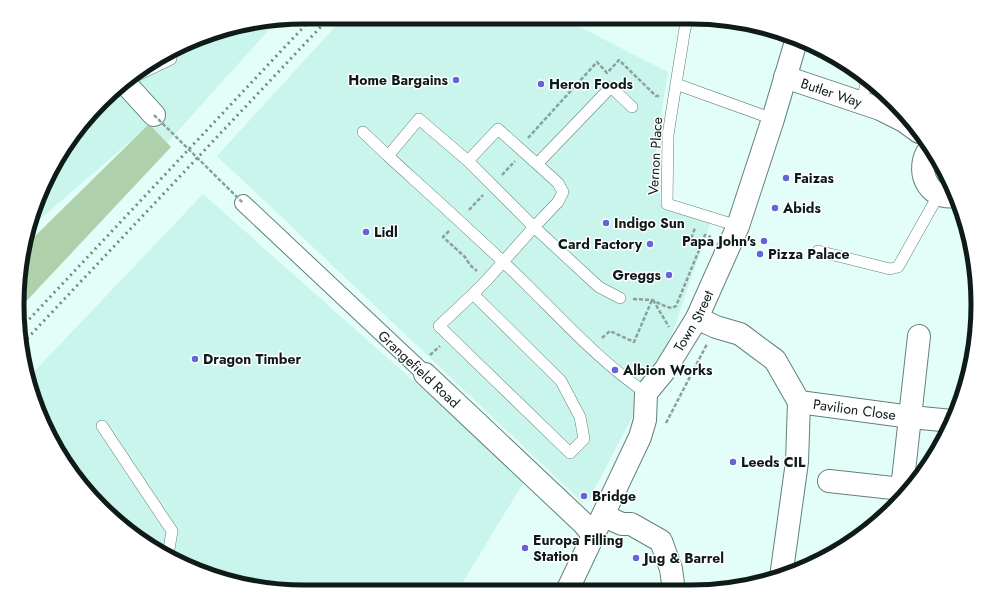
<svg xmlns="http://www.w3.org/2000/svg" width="995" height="609" font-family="Jost,sans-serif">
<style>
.built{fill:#caf5ec}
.green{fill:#aed0aa}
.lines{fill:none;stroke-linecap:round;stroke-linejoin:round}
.service-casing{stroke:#62807a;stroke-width:12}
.pedestrian-casing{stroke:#62807a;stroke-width:18}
.minor-casing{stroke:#62807a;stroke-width:24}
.secondary-casing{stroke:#62807a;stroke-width:24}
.path{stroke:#8ba09c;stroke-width:2.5;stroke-dasharray:4 2;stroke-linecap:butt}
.service{stroke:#fff;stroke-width:11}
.pedestrian{stroke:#fff;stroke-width:16}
.minor{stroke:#fff;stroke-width:22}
.secondary{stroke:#fff;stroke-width:22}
.rail{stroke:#758884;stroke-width:3;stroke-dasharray:2 4;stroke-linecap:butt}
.path-bridge{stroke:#8ba09c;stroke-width:2.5;stroke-dasharray:4 2;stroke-linecap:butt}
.poi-dot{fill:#6363dc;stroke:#fff;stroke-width:1.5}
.labels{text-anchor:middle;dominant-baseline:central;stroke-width:3;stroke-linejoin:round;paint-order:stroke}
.poi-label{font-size:14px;font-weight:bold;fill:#0f1b19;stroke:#fff;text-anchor:start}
.street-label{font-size:14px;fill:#0f1b19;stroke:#fff}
.rim{fill:none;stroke:#0f1b19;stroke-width:5}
</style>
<rect width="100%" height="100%" fill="#e3fef8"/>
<path class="built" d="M344,17L562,18L668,72L656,146L661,205L711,221L665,354L589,500L582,502L217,156Z
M276,22L167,143L149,125L30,228L32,212L76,130L130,76L212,32Z
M203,194L525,480L458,590H267L195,570L130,533L66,464L32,397L29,377Z"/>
<path class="green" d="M149,124L171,147L18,310L17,305L27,244Z"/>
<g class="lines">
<g class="service-casing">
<path id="service" d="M688,19L685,28L676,84L773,119
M125,81L171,59L169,55
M676,84L668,135L667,204L738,226
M862,103L867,78
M632,107L611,87L537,164L498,129L468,161L419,119L388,156C433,197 479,238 522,280C562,319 600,362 646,393
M363,132L388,156
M468,161L534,227L487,280L473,294L561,381L580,417L584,439L570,453L439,326L473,294
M537,164L558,183L563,192L558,202L534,227L599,287L620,298
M818,251L890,269L898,267L939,194
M102,426L172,531L168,555"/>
</g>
<g class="pedestrian-casing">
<path id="pedestrian" d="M243,203L425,374"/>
</g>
<g class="minor-casing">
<g id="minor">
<path id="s1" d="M785,77L880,109L904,121L919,132"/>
<path d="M124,82L154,115"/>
<path d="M930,148C914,169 927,201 956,196"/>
<path d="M697,318L716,327L740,334L775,360L799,402L797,462L782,570L783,575"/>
<path d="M425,374L583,523L594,536"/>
<path id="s2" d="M799,402L911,417L952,421"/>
<path d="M829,481L902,489"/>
<path d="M901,498L919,336"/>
<path d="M604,516L622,524H631L661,541L671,569L674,591"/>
</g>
</g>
<g class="secondary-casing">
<g id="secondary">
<path id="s3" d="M567,591L640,437L645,420L646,393L665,370L697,318L738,226L773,119L797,38"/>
</g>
</g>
<path class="path" d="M528,138L597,62L607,73L619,60L656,96H660
M502,175L515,161
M469,210L483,195
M449,231L443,237L465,257L470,265L477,271
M702,243L705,235L711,237
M633,299L652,300L667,307L672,308L676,306L702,243L691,239L695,228
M653,300L669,327
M602,338L610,331L634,342L652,300
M430,355L440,346
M666,423L707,344"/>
<use href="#service" class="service"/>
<use href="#pedestrian" class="pedestrian"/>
<use href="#minor" class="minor"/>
<use href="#secondary" class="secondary"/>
<path class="rail" d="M21,328L313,17
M23,343L330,17"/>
<path class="path-bridge" d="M154,115L243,203"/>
</g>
<g class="poi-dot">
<circle cx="456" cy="80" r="4"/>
<circle cx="541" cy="84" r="4"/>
<circle cx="786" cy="178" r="4"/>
<circle cx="775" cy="208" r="4"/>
<circle cx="606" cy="223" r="4"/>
<circle cx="366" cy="232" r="4"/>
<circle cx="764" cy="241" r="4"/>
<circle cx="650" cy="244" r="4"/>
<circle cx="760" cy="254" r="4"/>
<circle cx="669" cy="275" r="4"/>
<circle cx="195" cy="359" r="4"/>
<circle cx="615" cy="370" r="4"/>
<circle cx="733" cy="462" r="4"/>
<circle cx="584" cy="496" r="4"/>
<circle cx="525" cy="548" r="4"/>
<circle cx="636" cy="558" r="4"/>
</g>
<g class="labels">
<g class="poi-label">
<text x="448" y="80" text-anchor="end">Home Bargains</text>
<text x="549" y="84">Heron Foods</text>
<text x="794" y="178">Faizas</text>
<text x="783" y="208">Abids</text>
<text x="614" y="223">Indigo Sun</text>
<text x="374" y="232">Lidl</text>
<text x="756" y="241" text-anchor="end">Papa John's</text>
<text x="642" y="244" text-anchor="end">Card Factory</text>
<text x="768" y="254">Pizza Palace</text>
<text x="661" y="275" text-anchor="end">Greggs</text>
<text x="203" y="359">Dragon Timber</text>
<text x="623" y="370">Albion Works</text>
<text x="741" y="462">Leeds CIL</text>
<text x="592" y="496">Bridge</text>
<text x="533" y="540">Europa Filling<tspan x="533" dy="16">Station</tspan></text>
<text x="644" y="558">Jug &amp; Barrel</text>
</g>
<g class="street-label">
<text stroke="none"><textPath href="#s1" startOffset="49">Butler Way</textPath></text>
<text transform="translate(655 156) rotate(-87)">Vernon Place</text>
<text stroke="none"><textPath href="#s3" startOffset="302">Town Street</textPath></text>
<text transform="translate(419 369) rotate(43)">Grangefield Road</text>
<text stroke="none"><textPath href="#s2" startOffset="56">Pavilion Close</textPath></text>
</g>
</g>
<path d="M0 0H995V609H0ZM304 24H691A280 280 0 0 1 971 304V305A280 280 0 0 1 691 585H304A280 280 0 0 1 24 305V304A280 280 0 0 1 304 24Z" fill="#fff" fill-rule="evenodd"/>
<path class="rim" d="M304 24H691A280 280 0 0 1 971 304V305A280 280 0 0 1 691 585H304A280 280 0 0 1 24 305V304A280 280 0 0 1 304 24Z"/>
</svg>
